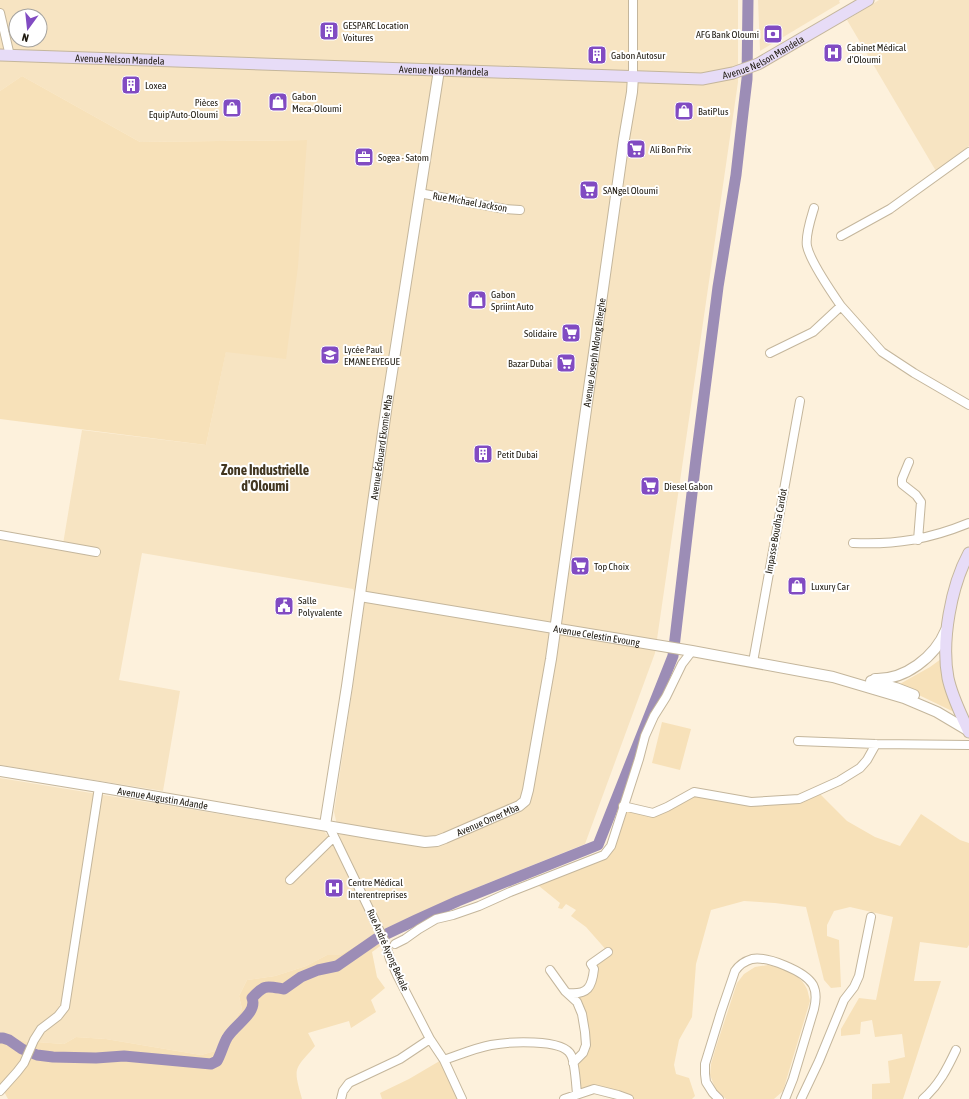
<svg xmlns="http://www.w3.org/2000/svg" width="969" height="1099" font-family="'Asap Condensed',sans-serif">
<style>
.built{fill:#f7e4c2;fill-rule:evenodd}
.green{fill:#f7e1b9}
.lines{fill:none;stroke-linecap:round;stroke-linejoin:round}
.river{stroke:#9c8db6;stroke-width:11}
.minor-casing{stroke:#c4b69c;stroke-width:10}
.tertiary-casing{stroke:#c4b69c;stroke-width:12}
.secondary-casing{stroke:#c4b69c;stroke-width:13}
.minor{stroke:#fff;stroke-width:8}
.tertiary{stroke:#fff;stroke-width:10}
.secondary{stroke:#e7dcf7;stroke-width:11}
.labels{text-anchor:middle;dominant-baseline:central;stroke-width:4;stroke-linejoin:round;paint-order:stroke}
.poi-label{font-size:10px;fill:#1f1a10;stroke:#fff;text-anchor:start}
.street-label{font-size:10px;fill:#1f1a10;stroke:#fff}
.district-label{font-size:14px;font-weight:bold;fill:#423620;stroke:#fff}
</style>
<rect width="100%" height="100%" fill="#fdf1dc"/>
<path class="built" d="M0,0H738V82L655,653L585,844L483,885L384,929L342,846L334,812L352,692L362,612L353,589L142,553L119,680L180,691L163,791L0,765V540L62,550L82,430L206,445L226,351L306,140L140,142L22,76L0,91ZM16,16H40V40H16Z
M758,0H840L839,1L840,3L760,51Z
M879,0H969V146L936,171L847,20Z
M0,778L324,831L334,844L377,933L340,955H327L306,966L275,976L247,980L239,996L242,1009L215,1051L201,1055L106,1039L76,1037L64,1044L23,1041L0,1032Z"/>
<path class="green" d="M22,76L140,142L307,140L298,266L286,359L226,352L206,445L0,419V91Z
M941,659L953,710L952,711L898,685L930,667Z
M662,722L691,729L680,770L652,763Z
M817,791L847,821L875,837L900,846L921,814L960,840L969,843V945L967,948L920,942L914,981H941L903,1099H872V1084L890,1083L888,1061L905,1057L902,1034L875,1037L872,1020L861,1022L860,1034L841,1036V1029L859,998L876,1000L893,917L850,907L834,911L827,925V936L839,940L841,987L831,988L824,980L806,907L775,903L744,901L711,910L696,964L692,1017L679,1040L674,1065L676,1074L689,1078L695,1096L692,1099H629L594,1089L577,1094L573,1063L583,1053L582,1014L568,993L590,987L591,964L608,952L586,927L571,916L576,910L566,904L562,909L558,908L560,903L534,882L604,855L623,806L653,813L694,792L751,802L799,799Z
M377,933L383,944L372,952L377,977L385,988L371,1000L376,1012L351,1028L349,1021L308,1033L315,1046C294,1070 293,1067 302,1099H8L0,1084V1032L23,1041L64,1044L76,1037L106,1039L201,1055L215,1051L242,1009L239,996L247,980L275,976L306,966L327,955H340Z
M768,965C782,968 800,973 807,989C808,992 809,997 810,1001L783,1091L774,1099H726L716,1090L710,1075L711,1064L716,1047L737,983L744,974L755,967Z
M443,1059L462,1099H382L380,1093L409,1079Z"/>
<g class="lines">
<path class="river" d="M0,1038H3L9,1040L22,1049L37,1055L53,1057L96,1058L124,1056L211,1064L217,1061C221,1054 223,1045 227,1038C234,1025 258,1013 252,998C265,984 266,986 284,989L301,977L318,970L337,966L376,939L416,920L458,901L598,845L673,656L696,459L718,287L736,175L743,113L747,79L748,0"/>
<g class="minor-casing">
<path id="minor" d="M633,0V76
M0,13L10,56
M419,193L505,209L520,210
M841,236L890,209L969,152
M841,306L882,352L914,373L969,405
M770,353L813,332L841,306C832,293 810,261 807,246C805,236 811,218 814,208
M909,462L902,479V484L916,495L921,502L918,540
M0,535L96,552
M853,543C896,545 930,539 969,523
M753,662L800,401
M798,741L876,744L969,745
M623,806L653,813L667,807L694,792L751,802L799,799L839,781L860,768L867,760L876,744
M329,826L385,942L390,959L397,975L430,1039L400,1059L349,1083L343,1091L341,1099
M290,880L334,837
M395,944L405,939L419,929L436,919L453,915L479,906L510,892L604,855L611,846L639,759L645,736L654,716L666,697L682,664L692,651
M550,970L565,991L577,1002L582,1014L585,1032L586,1045L583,1053L573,1063
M568,993C588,995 592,987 594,969L591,964L608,952
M430,1039L444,1060L462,1099
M444,1060C459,1055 475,1048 491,1045C507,1042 563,1038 571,1055C575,1062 576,1084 577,1094
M0,1091L17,1072L24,1063L34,1040L41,1029L58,1016L65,1007L99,787
M564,1099L594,1089L618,1095L629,1099
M719,1099L713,1093L706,1082L705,1074V1064L721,1012L735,971C739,965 745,961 752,959C767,956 805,971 813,985C817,993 816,1001 814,1009L793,1079L785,1099
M801,1099L819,1061L844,1000L854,987L859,976L871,917
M923,1099C939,1085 947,1069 956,1050"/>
</g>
<g class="tertiary-casing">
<g id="tertiary">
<path id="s1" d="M360,596L692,651L833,677L904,698L937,712L969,731"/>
<path d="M875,679C905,680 935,657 946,630"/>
<path d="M871,681L896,688L914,695"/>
<path id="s2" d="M0,771L99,787L374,834L425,842L437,841L445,838L519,806L525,801L528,790L551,659L624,139L632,92L633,76"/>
<path id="s3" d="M325,825L347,686L387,404L439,70"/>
</g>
</g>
<g class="secondary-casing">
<g id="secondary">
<path id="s4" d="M0,55L702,79L733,73L758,64L868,0"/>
<path d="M969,553C951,586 941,641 948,678C952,697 961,714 969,732"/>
</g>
</g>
<use href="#minor" class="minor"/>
<use href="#tertiary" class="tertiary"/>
<use href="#secondary" class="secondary"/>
</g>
<defs>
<g id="building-square" transform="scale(1)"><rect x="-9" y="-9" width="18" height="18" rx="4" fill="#814bc2" stroke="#fff"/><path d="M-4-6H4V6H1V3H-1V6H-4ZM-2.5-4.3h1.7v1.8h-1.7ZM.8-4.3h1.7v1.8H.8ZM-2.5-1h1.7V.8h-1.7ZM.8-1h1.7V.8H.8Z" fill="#fff"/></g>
<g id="bank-square" transform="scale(1)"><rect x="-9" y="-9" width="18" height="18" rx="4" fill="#814bc2" stroke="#fff"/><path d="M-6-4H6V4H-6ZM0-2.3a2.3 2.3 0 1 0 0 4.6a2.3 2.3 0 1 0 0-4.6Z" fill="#fff"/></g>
<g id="hospital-square" transform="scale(1)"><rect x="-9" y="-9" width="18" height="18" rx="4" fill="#814bc2" stroke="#fff"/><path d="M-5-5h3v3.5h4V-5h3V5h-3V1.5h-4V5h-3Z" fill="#fff"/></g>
<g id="shop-square" transform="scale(1)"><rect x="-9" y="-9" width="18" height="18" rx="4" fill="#814bc2" stroke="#fff"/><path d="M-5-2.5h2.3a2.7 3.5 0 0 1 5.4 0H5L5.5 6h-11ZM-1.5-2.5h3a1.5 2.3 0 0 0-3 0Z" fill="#fff"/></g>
<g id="supermarket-square" transform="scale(1)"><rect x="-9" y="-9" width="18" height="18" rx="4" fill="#814bc2" stroke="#fff"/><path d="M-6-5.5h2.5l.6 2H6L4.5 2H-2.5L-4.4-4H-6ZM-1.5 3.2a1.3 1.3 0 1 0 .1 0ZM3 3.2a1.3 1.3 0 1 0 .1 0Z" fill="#fff"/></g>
<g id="office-square" transform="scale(1)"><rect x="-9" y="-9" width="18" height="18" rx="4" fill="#814bc2" stroke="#fff"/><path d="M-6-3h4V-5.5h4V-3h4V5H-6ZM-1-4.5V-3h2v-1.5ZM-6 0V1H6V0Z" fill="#fff"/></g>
<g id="school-square" transform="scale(1)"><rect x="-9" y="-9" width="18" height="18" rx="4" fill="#814bc2" stroke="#fff"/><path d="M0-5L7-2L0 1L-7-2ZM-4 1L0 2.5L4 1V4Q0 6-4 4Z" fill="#fff"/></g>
<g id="civic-square" transform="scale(1)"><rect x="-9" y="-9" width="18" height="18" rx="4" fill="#814bc2" stroke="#fff"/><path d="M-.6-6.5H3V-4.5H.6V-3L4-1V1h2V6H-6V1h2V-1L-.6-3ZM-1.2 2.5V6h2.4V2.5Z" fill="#fff"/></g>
</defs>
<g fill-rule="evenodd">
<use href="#building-square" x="329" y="31"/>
<use href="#bank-square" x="773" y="34"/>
<use href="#hospital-square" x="833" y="53"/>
<use href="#building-square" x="597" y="55"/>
<use href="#building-square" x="131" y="85"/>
<use href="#shop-square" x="278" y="102"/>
<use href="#shop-square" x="232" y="108"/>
<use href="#shop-square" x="684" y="111"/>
<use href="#supermarket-square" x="636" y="149"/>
<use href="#office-square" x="364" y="157"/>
<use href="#supermarket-square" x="589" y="190"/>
<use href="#shop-square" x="477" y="300"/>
<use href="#supermarket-square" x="571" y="333"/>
<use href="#school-square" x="330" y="355"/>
<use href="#supermarket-square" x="566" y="363"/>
<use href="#building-square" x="483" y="454"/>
<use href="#supermarket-square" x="650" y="486"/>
<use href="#supermarket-square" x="580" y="566"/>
<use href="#shop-square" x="797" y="586"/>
<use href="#civic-square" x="284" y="606"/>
<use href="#hospital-square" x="334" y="888"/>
</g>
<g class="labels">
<g class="poi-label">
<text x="343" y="25">GESPARC Location<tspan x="343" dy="12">Voitures</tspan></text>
<text x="759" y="34" text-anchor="end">AFG Bank Oloumi</text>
<text x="847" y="47">Cabinet Médical<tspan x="847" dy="12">d'Oloumi</tspan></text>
<text x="611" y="55">Gabon Autosur</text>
<text x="145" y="85">Loxea</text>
<text x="292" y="96">Gabon<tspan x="292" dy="12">Meca-Oloumi</tspan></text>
<text x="218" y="102" text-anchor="end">Pièces<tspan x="218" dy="12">Equip'Auto-Oloumi</tspan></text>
<text x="698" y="111">BatiPlus</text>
<text x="650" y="149">Ali Bon Prix</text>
<text x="378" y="157">Sogea - Satom</text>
<text x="603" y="190">SANgel Oloumi</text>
<text x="491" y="294">Gabon<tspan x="491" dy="12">Spriint Auto</tspan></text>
<text x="557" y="333" text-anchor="end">Solidaire</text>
<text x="344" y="349">Lycée Paul<tspan x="344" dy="12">EMANE EYEGUE</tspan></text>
<text x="552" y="363" text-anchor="end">Bazar Dubai</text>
<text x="497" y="454">Petit Dubai</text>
<text x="664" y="486">Diesel Gabon</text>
<text x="594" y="566">Top Choix</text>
<text x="811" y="586">Luxury Car</text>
<text x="298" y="600">Salle<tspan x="298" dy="12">Polyvalente</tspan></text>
<text x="348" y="882">Centre Médical<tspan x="348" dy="12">Interentreprises</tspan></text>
</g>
<g class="street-label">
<text stroke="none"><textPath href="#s4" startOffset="768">Avenue Nelson Mandela</textPath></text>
<text stroke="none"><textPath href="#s4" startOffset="120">Avenue Nelson Mandela</textPath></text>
<text stroke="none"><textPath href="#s4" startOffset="444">Avenue Nelson Mandela</textPath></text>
<text transform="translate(470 202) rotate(10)">Rue Michael Jackson</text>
<text stroke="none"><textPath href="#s2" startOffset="994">Avenue Joseph Ndong Biteghe</textPath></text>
<text stroke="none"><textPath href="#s3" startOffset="382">Avenue Édouard Ekomie Mba</textPath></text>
<text transform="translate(776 531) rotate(-80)">Impasse Boudha Cardot</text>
<text stroke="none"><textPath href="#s1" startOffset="240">Avenue Celestin Evoung</textPath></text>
<text stroke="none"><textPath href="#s2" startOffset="165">Avenue Augustin Adande</textPath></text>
<text stroke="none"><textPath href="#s2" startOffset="498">Avenue Omer Mba</textPath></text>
<text transform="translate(388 950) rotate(66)">Rue André Ayong Bekale</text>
</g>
<g class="district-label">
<text x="265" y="470">Zone Industrielle<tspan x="265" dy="16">d'Oloumi</tspan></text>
</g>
</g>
<g transform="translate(28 28) rotate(195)"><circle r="19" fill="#ffffff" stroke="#a5a39f"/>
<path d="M0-3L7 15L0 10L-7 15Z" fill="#814bc2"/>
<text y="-6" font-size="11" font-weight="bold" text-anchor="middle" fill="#1f1a10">N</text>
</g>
</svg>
